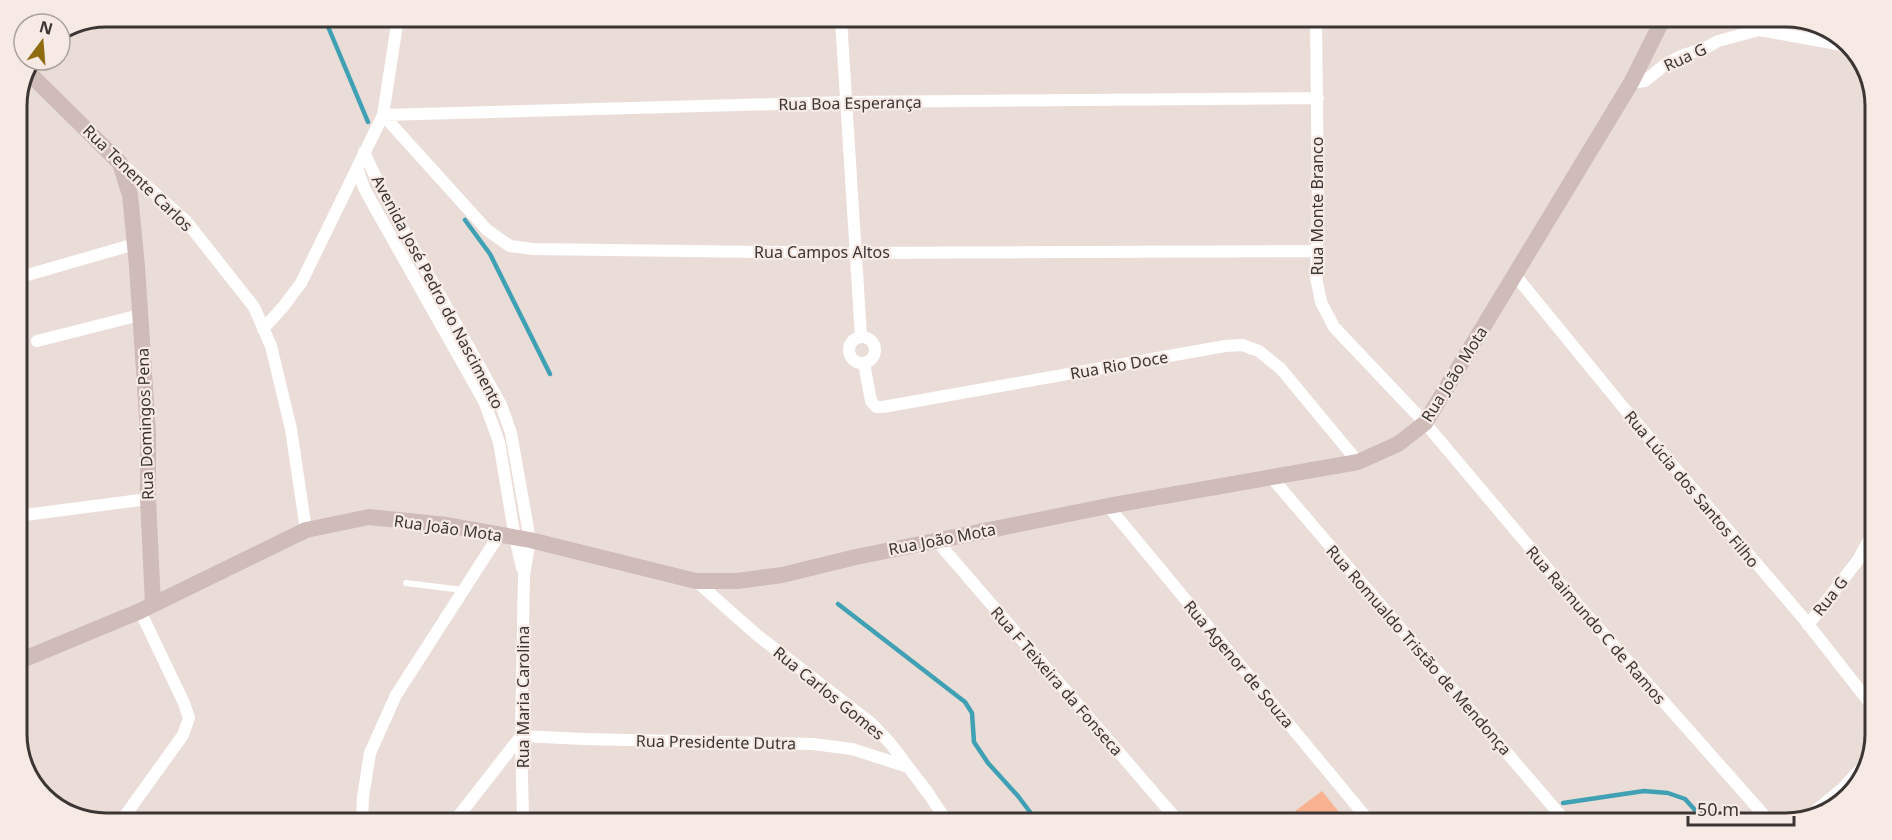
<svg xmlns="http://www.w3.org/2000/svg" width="1892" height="840" font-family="'Noto Sans',sans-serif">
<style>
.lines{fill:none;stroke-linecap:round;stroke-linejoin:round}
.stream{stroke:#41a1b4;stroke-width:4.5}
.building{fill:#f8b292}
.lane{stroke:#fff;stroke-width:6}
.street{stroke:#fff;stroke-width:12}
.secondary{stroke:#cfbbb7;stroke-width:16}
.labels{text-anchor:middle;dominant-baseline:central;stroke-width:4.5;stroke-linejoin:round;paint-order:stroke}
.street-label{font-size:16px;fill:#3b3634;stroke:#f7eae4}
.rim{fill:none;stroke:#3b3634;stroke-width:3}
</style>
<rect width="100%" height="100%" fill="#eaddd7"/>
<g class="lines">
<path class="stream" d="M324,17L368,122
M465,220L490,254L550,374
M838,604L965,702L972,713L974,742L988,763L1018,796L1036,820
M1563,803L1644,791L1668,793L1685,799L1695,810L1734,823
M1520,822L1533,814"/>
</g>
<path class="building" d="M1322,791L1347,822H1304L1295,811Z"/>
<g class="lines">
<path class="lane" d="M406,583L463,590"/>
<path class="street" d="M841,19L861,336
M1316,21L1318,203L1316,277L1321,302L1334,327L1425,423L1585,613L1771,823
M1631,83L1645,81L1667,63L1681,56L1705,48L1718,41L1759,30L1848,46
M383,115L487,230L510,246L533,249L854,253L1317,251
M383,115L848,102L1318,98
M364,152L384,195L501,405L511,433L530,540L524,575L521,736L523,818
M122,164L186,221L254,307L271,346L291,429L306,530
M357,168L364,188L375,208L484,401L499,442L515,538L522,568
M1515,275L1623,407L1804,619L1869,702
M17,278L135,244
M263,329L283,307L301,283L383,115L398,18
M849 350a13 13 0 1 1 26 0a13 13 0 1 1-26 0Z
M37,341L140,315
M864,363L871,401L876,407H883L1225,346L1242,345L1259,351L1281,369L1358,462
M1272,478L1567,823
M1108,506L1370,822
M17,516L148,499
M936,540L1178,821
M696,581L757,635L871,723L890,743L928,793L946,820
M1808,625L1858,560L1871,536
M28,770L39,787L53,802
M124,817L183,735L189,718L184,703L140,611
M1808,817L1843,788L1869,760
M362,818L363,797L370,753L396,695L499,535
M457,818L521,736L584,739L813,744L852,749L908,767"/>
<path class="secondary" d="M29,73L120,163L130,195L137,266L148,432V499L153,604
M17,662L140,611L306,530L369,517L447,525L530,540L696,581H737L782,575L856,557L1108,506L1358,462L1398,444L1425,423L1631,83L1661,23"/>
</g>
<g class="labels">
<g class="street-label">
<text transform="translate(1685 57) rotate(-25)">Rua G</text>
<text transform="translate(850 103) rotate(-1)">Rua Boa Esperança</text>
<text transform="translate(138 178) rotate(44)">Rua Tenente Carlos</text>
<text transform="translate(1317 206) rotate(-90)">Rua Monte Branco</text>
<text x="822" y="252">Rua Campos Altos</text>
<text transform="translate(438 292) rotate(62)">Avenida José Pedro do Nascimento</text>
<text transform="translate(1119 365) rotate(-10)">Rua Rio Doce</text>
<text transform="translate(1454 374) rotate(-58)">Rua João Mota</text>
<text transform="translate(145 424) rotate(-92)">Rua Domingos Pena</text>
<text transform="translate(1692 489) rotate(50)">Rua Lúcia dos Santos Filho</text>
<text transform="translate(448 528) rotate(8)">Rua João Mota</text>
<text transform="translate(942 539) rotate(-11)">Rua João Mota</text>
<text transform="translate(1830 596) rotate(-52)">Rua G</text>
<text transform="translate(1596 625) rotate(49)">Rua Raimundo C de Ramos</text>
<text transform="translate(1419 650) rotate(49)">Rua Romualdo Tristão de Mendonça</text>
<text transform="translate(1239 664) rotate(50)">Rua Agenor de Souza</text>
<text transform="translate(1057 681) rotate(49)">Rua F Teixeira da Fonseca</text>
<text transform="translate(829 693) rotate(39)">Rua Carlos Gomes</text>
<text transform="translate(523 697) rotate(-90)">Rua Maria Carolina</text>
<text transform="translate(716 742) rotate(1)">Rua Presidente Dutra</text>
</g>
</g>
<path d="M0 0H1892V840H0ZM106 27H1786A79 79 0 0 1 1865 106V734A79 79 0 0 1 1786 813H106A79 79 0 0 1 27 734V106A79 79 0 0 1 106 27Z" fill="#f7eae4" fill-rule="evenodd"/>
<path class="rim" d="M106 27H1786A79 79 0 0 1 1865 106V734A79 79 0 0 1 1786 813H106A79 79 0 0 1 27 734V106A79 79 0 0 1 106 27Z"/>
<g transform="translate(42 42) rotate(16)"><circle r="28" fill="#f7eae4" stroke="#aca29e" stroke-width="1.5"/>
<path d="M0-4.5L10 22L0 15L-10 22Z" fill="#906c11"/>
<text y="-9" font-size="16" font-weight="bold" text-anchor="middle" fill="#3b3634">N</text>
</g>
<path d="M1688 816v9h106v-9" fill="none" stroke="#3b3634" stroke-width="3"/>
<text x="1697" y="816" font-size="18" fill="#3b3634" stroke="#f7eae4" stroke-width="4.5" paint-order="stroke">50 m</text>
</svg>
